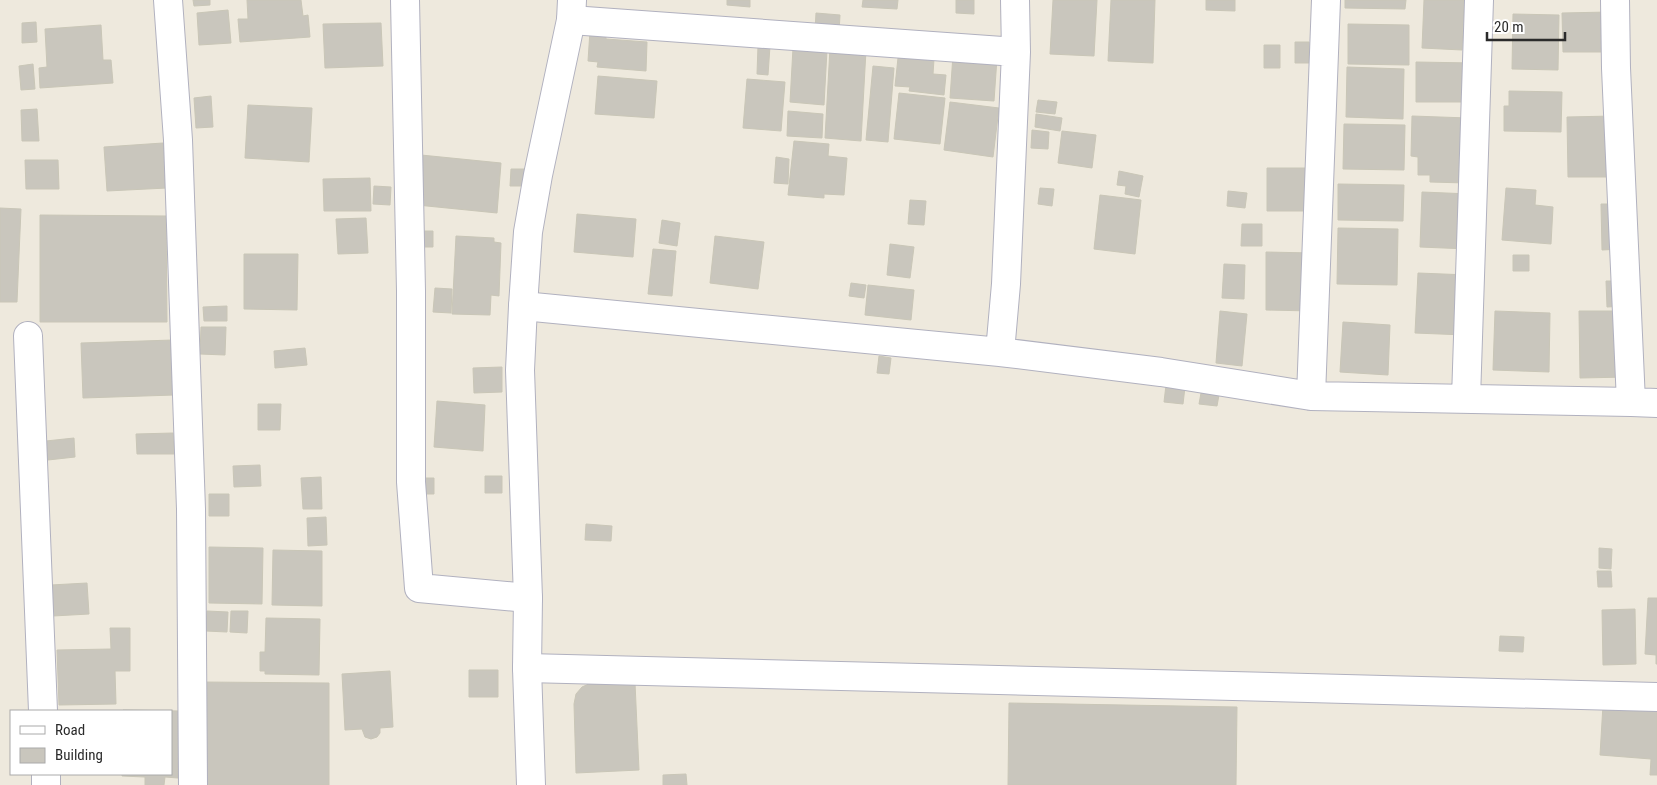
<svg xmlns="http://www.w3.org/2000/svg" width="1657" height="785" font-family="'Roboto Condensed',sans-serif">
<style>
.building{fill:#c9c6bd;stroke:#c9c6b7}
.lines{fill:none;stroke-linecap:round;stroke-linejoin:round}
.street-casing{stroke:#b1b1bf;stroke-width:30}
.secondary-casing{stroke:#b1b1bf;stroke-width:30}
.street{stroke:#fff;stroke-width:28}
.secondary{stroke:#fff;stroke-width:28}
</style>
<rect width="100%" height="100%" fill="#eee9dd"/>
<path class="building" d="M193,0H210V5L194,6Z
M247,0H301L303,16L308,15L310,37L240,42L238,19H248Z
M727,0H750V7L727,5Z
M863,0H898L897,9L862,7Z
M956,0H974V14L956,13Z
M1053,0H1097L1094,56L1050,54Z
M1111,0H1155L1153,63L1108,61Z
M1206,0H1235V11L1206,10Z
M1345,0H1406L1405,9L1345,8Z
M1424,0H1464L1462,50L1422,48Z
M228,10L231,43L199,45L197,13Z
M1609,12L1610,52H1563L1562,13Z
M816,13L840,15L839,32L815,31Z
M1513,14L1559,15L1558,70L1512,69Z
M36,22L37,42L22,43V23Z
M381,23L383,66L325,68L323,24Z
M1348,24L1409,25V65L1348,64Z
M101,25L103,60H111L113,83L40,88L39,68L47,67L45,29Z
M590,31L606,33V39L647,42L646,71L597,67L598,62L588,61Z
M1295,42H1309V63H1295Z
M1264,45H1280V68H1264Z
M758,46H770L768,75L757,74Z
M793,48L827,50L824,105L790,102Z
M830,48L866,50L861,141L825,138Z
M953,55L997,58L994,101L950,98Z
M913,57L934,59L933,74L946,75L944,95L909,91L910,87L895,86L898,58L913,59Z
M1416,62L1472,63V102H1416Z
M33,64L35,89L21,90L19,66Z
M873,66L894,68L888,142L866,140Z
M1347,67L1404,69L1403,119L1346,117Z
M598,76L657,81L654,118L595,114Z
M747,79L785,82L781,131L743,128Z
M1509,91L1562,92L1561,132L1504,131V106H1509Z
M899,93L945,98L940,144L894,139Z
M211,96L213,127L196,128L194,98Z
M1038,100L1057,102L1055,114L1036,112Z
M950,102L999,108L993,157L944,150Z
M248,105L312,108L309,162L245,158Z
M37,109L39,141H22L21,110Z
M788,111L823,114L822,138L787,136Z
M1036,114L1062,118L1060,131L1035,127Z
M1412,116L1468,118L1466,183L1430,182V175H1418V157L1411,156Z
M1613,116L1614,177H1568L1567,117Z
M1344,124L1405,125L1404,170L1343,169Z
M1032,130L1049,132L1048,149L1031,148Z
M1062,131L1096,135L1092,168L1058,163Z
M794,141L829,144L828,156L847,158L844,195L824,194V198L788,195Z
M163,143L167,188L107,191L104,147Z
M421,155L501,163L497,213L417,205Z
M776,157L789,159L788,184L774,183Z
M25,160H58L59,189H26Z
M1267,168H1307V211H1267Z
M511,169H525L524,186H510Z
M1119,171L1143,176L1139,197L1125,194L1126,186L1117,185Z
M370,178L371,211H324L323,179Z
M1338,184L1404,185L1403,221L1338,220Z
M374,186L391,187L390,205L373,204Z
M1040,188L1054,189L1052,206L1038,204Z
M1506,188L1536,190L1535,205L1553,207L1551,244L1502,240Z
M1228,191L1247,193L1245,208L1227,206Z
M1422,192L1470,194L1468,249L1420,247Z
M1100,195L1141,200L1135,254L1094,249Z
M910,200L926,201L924,225L908,224Z
M1601,204H1619L1620,249L1602,250Z
M0,208L21,209L17,302H0Z
M577,214L636,219L633,257L574,252Z
M40,215L166,216L167,322H40Z
M366,218L368,253L338,254L336,219Z
M662,220L680,223L677,246L659,243Z
M1242,224H1262V246H1241Z
M1338,228L1398,229L1397,285L1337,284Z
M416,231H433V247H417Z
M456,236L494,238V242L501,243L499,296L491,295L490,315L452,314Z
M715,236L764,242L758,289L710,283Z
M890,244L914,247L910,278L887,275Z
M653,249L676,251L672,296L648,294Z
M1266,252L1312,253V311L1266,310Z
M244,254H298L297,310L244,309Z
M1513,255H1529V271H1513Z
M1224,264L1245,265L1244,299L1222,298Z
M1418,273L1468,275L1465,335L1415,333Z
M1606,281H1625L1626,306L1607,307Z
M851,283L866,285L864,298L849,296Z
M868,285L914,290L911,320L865,315Z
M435,288L452,289L451,313L433,312Z
M227,306V321H204L203,307Z
M1220,311L1247,314L1242,366L1216,363Z
M1495,311L1550,313L1549,372L1493,370Z
M1579,311H1626L1627,377L1580,378Z
M1343,322L1390,325L1388,375L1340,372Z
M201,327H226L225,355L200,354Z
M173,340L174,395L83,398L81,343Z
M305,348L307,365L275,368L274,351Z
M879,356L891,358L889,374L877,373Z
M502,367V392L474,393L473,368Z
M1166,385L1185,387L1183,404L1164,402Z
M1201,393L1219,395L1217,406L1199,404Z
M437,401L485,405L483,451L434,447Z
M258,404H281L280,430H258Z
M173,433L174,454H137L136,434Z
M74,438L75,457L48,460L46,441Z
M260,465L261,486L234,487L233,466Z
M485,476H502V493H485Z
M321,477L322,509H303L301,478Z
M421,478H434V494H421Z
M209,494H229V516H209Z
M326,517L327,545L308,546L307,518Z
M586,524L612,526L611,541L585,540Z
M209,547L263,548L262,604L209,603Z
M1599,548L1612,549L1611,569L1599,568Z
M273,550L322,551V606L272,605Z
M1597,571H1611L1612,587H1598Z
M87,583L89,614L53,616L51,585Z
M1648,598H1657V664H1656V655L1645,654Z
M1635,609L1636,664L1603,665L1602,610Z
M207,611L228,612L227,632L206,631Z
M231,611H248L247,633L230,632Z
M266,618L320,619L319,675L265,674V671H260V652H265Z
M110,628H130V671H115L116,704L59,705L57,650L111,649Z
M1500,636L1524,637L1523,652L1499,651Z
M469,670H498V697H469Z
M390,671L393,727L380,728V733L377,737L371,739L365,737L362,729L345,730L342,674Z
M203,682L329,683V785H202Z
M591,683H635L639,770L576,773L574,704L576,694L582,687Z
M1009,703L1237,707L1236,785H1008Z
M1603,705L1657,709V775H1650L1651,759L1600,755Z
M123,710L180,711L178,778L165,777L164,785H145V777L122,776V774H171V711H123Z
M686,774L687,785H663V775Z"/>
<g class="lines">
<g class="street-casing">
<path id="street" d="M168,0L178,140L191,509L193,785
M405,0L411,291V482L419,588L528,598
M1615,0L1616,68L1631,402
M571,20L1016,52
M523,306L1000,352L1161,372L1311,396L1631,402L1657,403
M28,336L43,711
M1000,352L1006,284L1016,52L1015,0
M1311,396L1326,0
M1466,399L1479,0
M527,668L1657,697
M46,774V785"/>
</g>
<g class="secondary-casing">
<path id="secondary" d="M531,785L527,668L528,598L520,370L523,306L528,232L538,175L571,20L572,0"/>
</g>
<use href="#street" class="street"/>
<use href="#secondary" class="secondary"/>
</g>
<rect x="10" y="710" width="162" height="65" fill="#ffffff" stroke="#aaaaaa"/>
<rect x="20" y="726" width="25" height="8" fill="#ffffff" stroke="#aaaaaa"/>
<text x="55" y="735" font-size="15" fill="#2b2b2b">Road</text>
<rect x="20" y="748" width="25" height="15" fill="#c9c6bd" stroke="#aaaaaa"/>
<text x="55" y="760" font-size="15" fill="#2b2b2b">Building</text>
<path d="M1487 32v8h78v-8" fill="none" stroke="#2b2b2b" stroke-width="2.5"/>
<text x="1494" y="32" font-size="15" fill="#2b2b2b" stroke="#ffffff" stroke-width="4" paint-order="stroke">20 m</text>
</svg>
